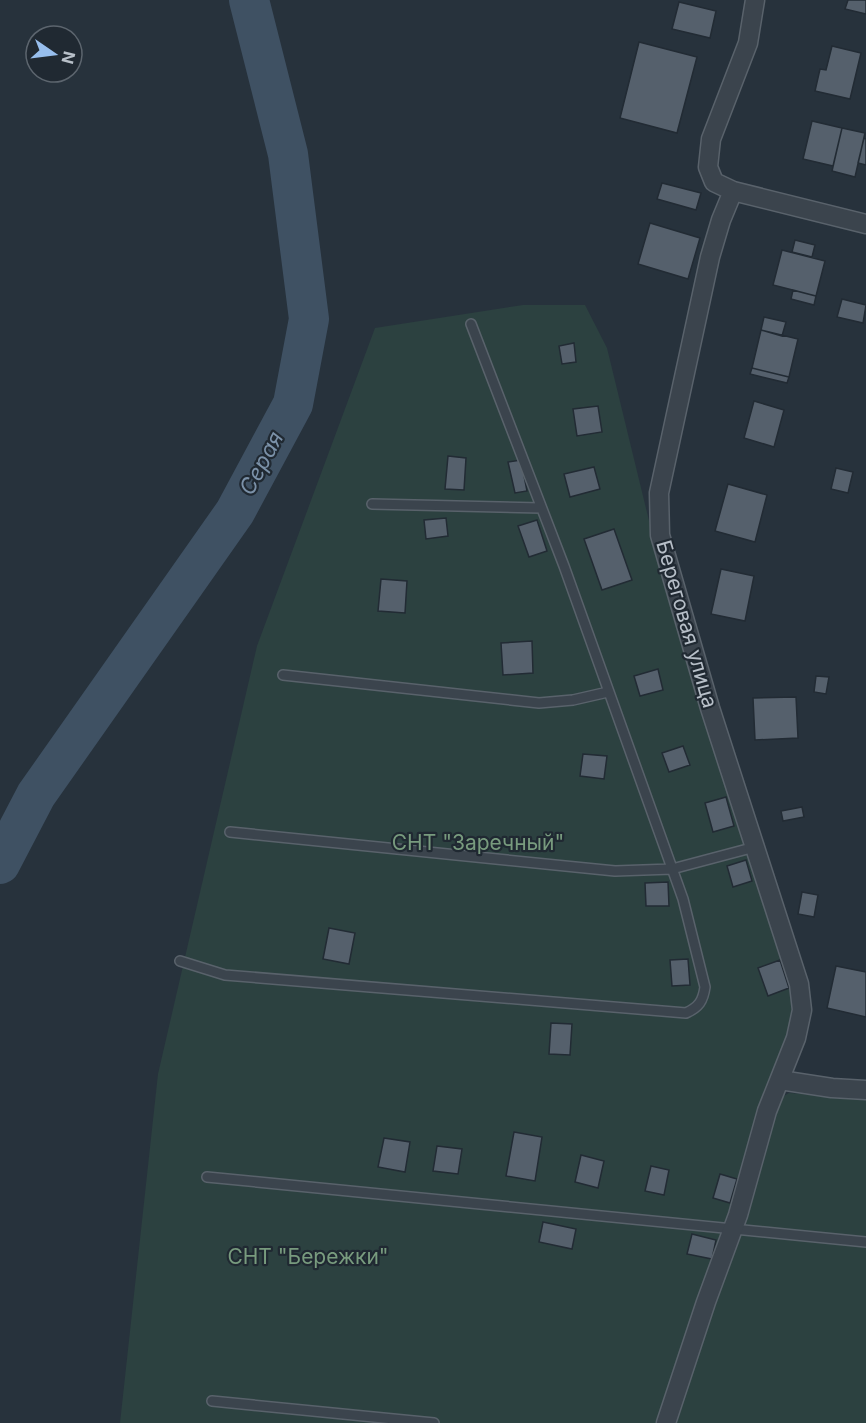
<svg xmlns="http://www.w3.org/2000/svg" width="866" height="1423" font-family="Inter,sans-serif">
<style>
.green{fill:#2c4140}
.lines{fill:none;stroke-linecap:round;stroke-linejoin:round}
.river{stroke:#3f5163;stroke-width:40}
.building{fill:#55606c;stroke:#222b34;stroke-width:1.5}
.lane-casing{stroke:#59626b;stroke-width:12}
.street-casing{stroke:#59626b;stroke-width:21}
.lane{stroke:#3b444d;stroke-width:9}
.street{stroke:#3b444d;stroke-width:18}
.labels{text-anchor:middle;dominant-baseline:central;stroke-width:4.5;stroke-linejoin:round;paint-order:stroke}
.street-label{font-size:21px;fill:#b7bfc8;stroke:#202932}
.park-label{font-size:21px;fill:#789b7e;stroke:#202932}
.water-label{font-size:22px;font-style:italic;fill:#7b91a8;stroke:#202932}
</style>
<rect width="100%" height="100%" fill="#27323c"/>
<path class="green" d="M523,305H585L607,348L652,533L797,995L794,1033L757,1112L789,1093L866,1099V1423H120L158,1074L257,646L375,328Z"/>
<g class="lines">
<path class="river" d="M0,864L36,795L235,512L293,404L309,319L288,154L249,0"/>
</g>
<path class="building" d="M848,0H866V14L845,9Z
M679,2L716,11L710,38L672,29Z
M639,42L697,57L677,133L620,118Z
M832,46L861,53L850,99L815,91L820,69L826,70Z
M812,121L842,128L833,166L803,159Z
M842,128L865,133L855,177L832,171Z
M864,138L866,139V165L858,163Z
M662,183L701,193L696,210L657,199Z
M650,223L700,238L688,279L638,264Z
M795,240L815,245L812,257L792,252Z
M782,250L825,261L816,296L773,285Z
M793,290L816,296L814,305L791,299Z
M842,299L866,305L863,323L837,317Z
M764,317L786,322L782,336L761,330Z
M761,330L798,339L789,377L752,368Z
M574,343L576,362L562,364L559,346Z
M752,368L789,377L787,383L750,374Z
M754,401L784,410L774,447L744,438Z
M598,406L602,432L577,436L573,409Z
M448,456L466,458L464,490L445,489Z
M521,460L527,491L515,493L508,462Z
M594,467L600,489L570,497L564,474Z
M836,468L853,472L848,493L831,489Z
M728,484L767,495L755,542L715,531Z
M446,518L448,536L426,539L424,520Z
M537,520L547,551L529,557L518,526Z
M614,529L632,580L602,590L584,539Z
M721,569L754,576L745,621L711,614Z
M381,579L407,581L405,613L378,611Z
M532,641L533,673L503,675L501,643Z
M658,669L663,690L640,696L634,676Z
M816,676L829,677L826,694L814,692Z
M796,697L798,738L755,740L753,698Z
M683,746L690,765L669,772L662,753Z
M583,754L607,756L604,779L580,776Z
M726,797L734,826L713,832L705,803Z
M802,807L804,817L783,821L781,811Z
M746,860L752,881L733,887L727,866Z
M668,882L669,906H646L645,883Z
M802,892L818,895L814,917L798,914Z
M329,928L355,933L349,964L323,959Z
M688,959L690,985L672,986L670,960Z
M780,960L789,988L768,996L758,968Z
M836,966L866,972V1017L827,1008Z
M551,1023L572,1024L570,1055L549,1054Z
M514,1132L542,1137L535,1181L506,1176Z
M384,1138L410,1142L405,1172L378,1167Z
M437,1146L462,1149L458,1174L433,1171Z
M581,1155L604,1161L598,1188L575,1182Z
M651,1166L669,1170L664,1195L645,1191Z
M720,1174L737,1179L730,1203L713,1198Z
M543,1222L576,1229L572,1249L539,1242Z
M692,1234L716,1240L712,1259L687,1254Z"/>
<g class="lines">
<g class="lane-casing">
<path id="lane" d="M372,504L541,508
M283,675L539,703L573,700L608,692
M230,832L615,871L672,869L755,847
M180,961L225,975L686,1013C699,1007 703,1001 705,987L683,899L564,566L471,324
M207,1177L866,1242
M212,1401L434,1423"/>
</g>
<g class="street-casing">
<path id="street" d="M733,191L866,224
M780,1080L832,1088L866,1090
M666,1423L706,1302L738,1215L767,1111L796,1038L802,1010L799,984L710,708L660,535L659,493L710,257L721,220L733,191L714,182L708,167L711,139L748,43L755,0"/>
</g>
<use href="#lane" class="lane"/>
<use href="#street" class="street"/>
</g>
<g class="labels">
<g class="street-label">
<text transform="translate(687 624) rotate(74)">Береговая улица</text>
</g>
<g class="park-label">
<text x="478" y="842">СНТ "Заречный"</text>
<text x="308" y="1256">СНТ "Бережки"</text>
</g>
<g class="water-label">
<text transform="translate(261 463) rotate(-62)">Серая</text>
</g>
</g>
<g transform="translate(54 54) rotate(104)"><circle r="28" fill="#202932" stroke="#5c656e" stroke-width="1.5"/>
<path d="M0-4.5L10 22L0 15L-10 22Z" fill="#97beed"/>
<text y="-9" font-size="16" font-weight="bold" text-anchor="middle" fill="#b7bfc8">N</text>
</g>
</svg>
